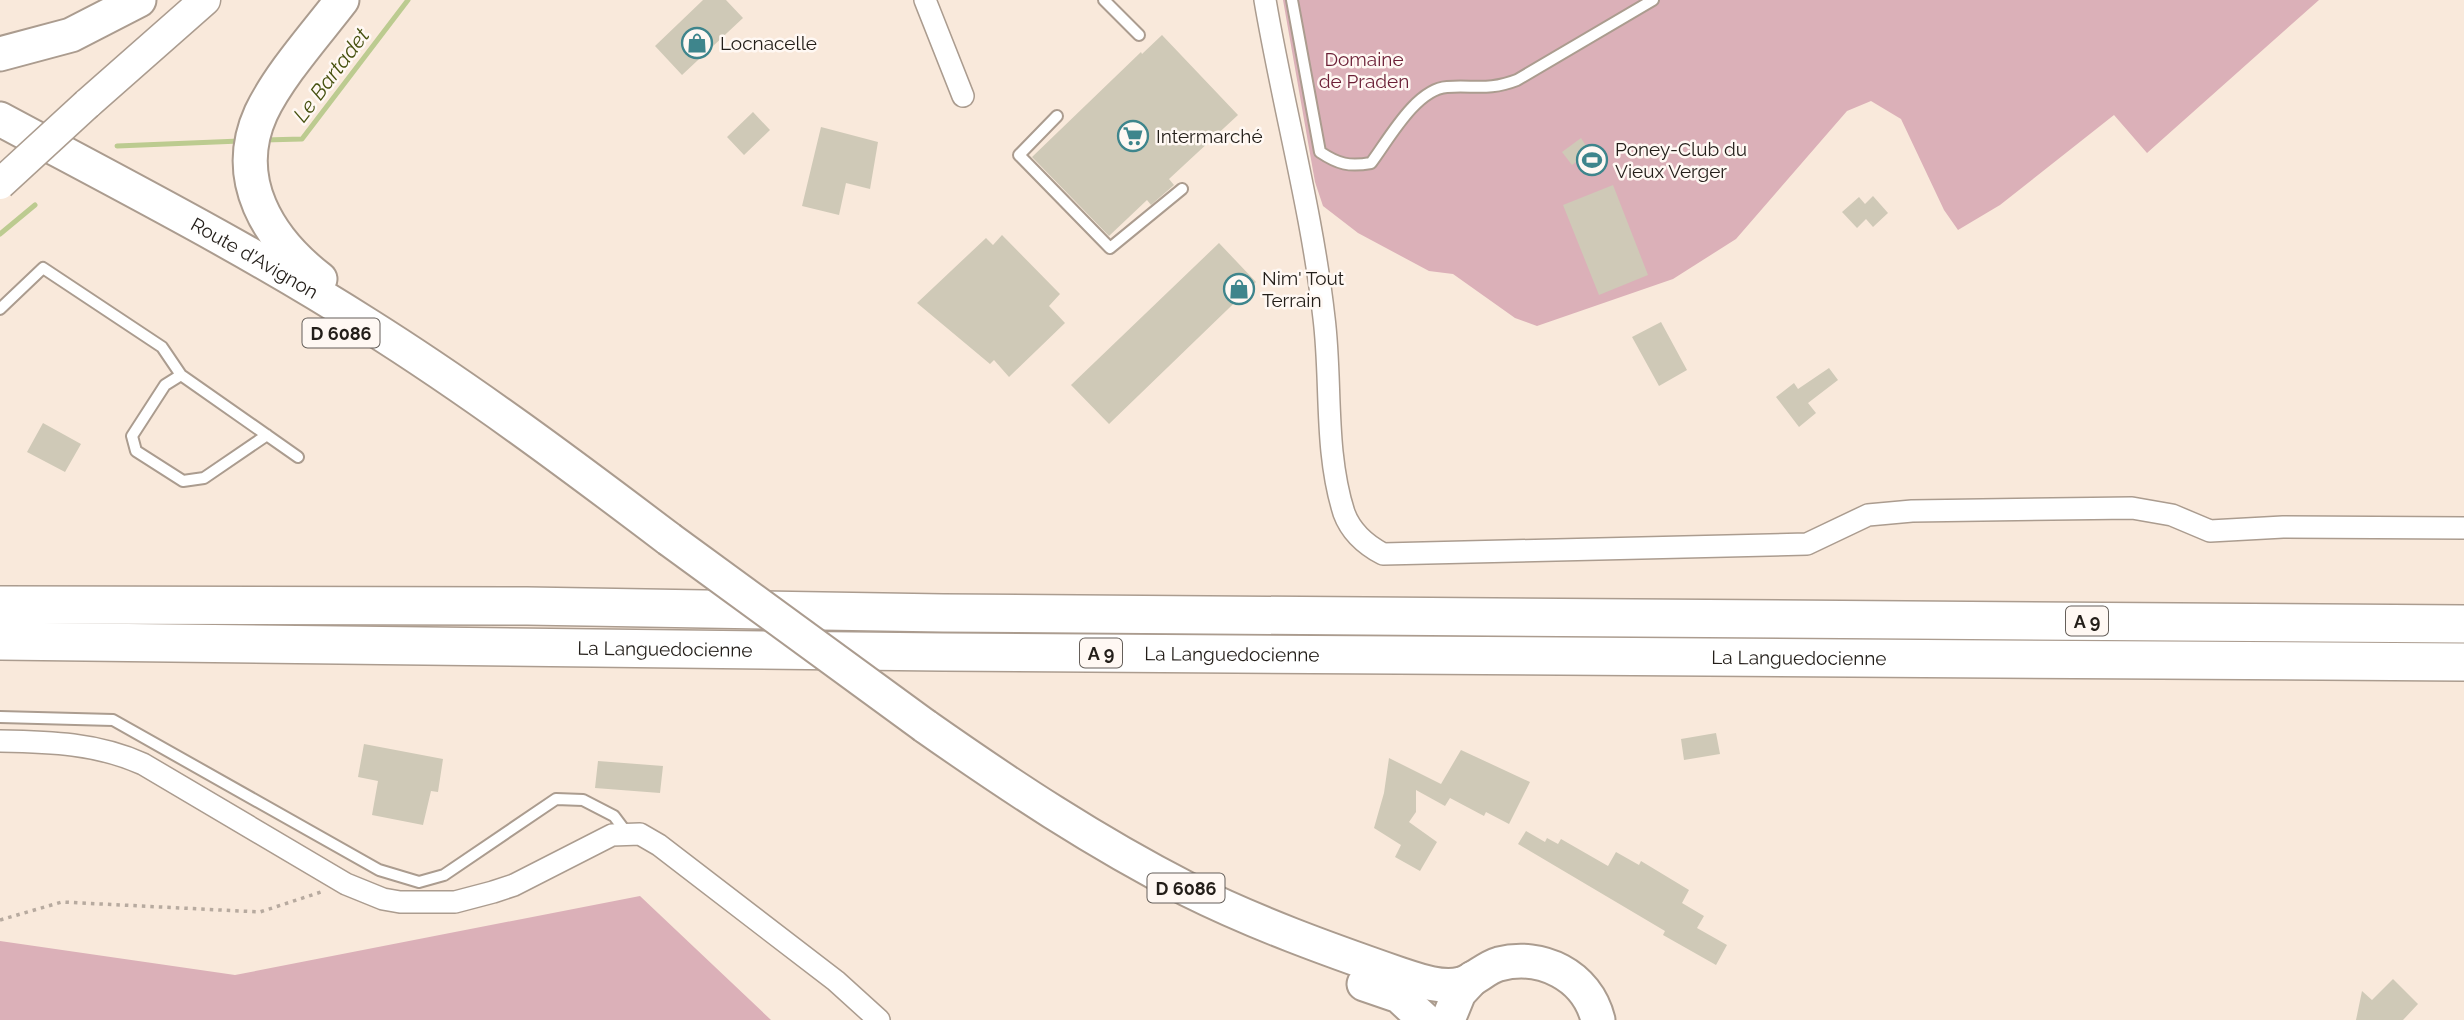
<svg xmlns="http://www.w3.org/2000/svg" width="2464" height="1020" font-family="Raleway,sans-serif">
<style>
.green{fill:#dbb0b8}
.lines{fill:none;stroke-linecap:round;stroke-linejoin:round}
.stream{stroke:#bccb90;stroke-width:5}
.building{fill:#cfc9b7}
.service-casing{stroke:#ab9c8f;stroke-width:14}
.minor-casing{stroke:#ab9c8f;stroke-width:24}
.secondary-casing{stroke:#ab9c8f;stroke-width:33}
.primary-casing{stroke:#ab9c8f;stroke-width:37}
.motorway-casing{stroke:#ab9c8f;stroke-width:40}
.path{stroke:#b7aa9f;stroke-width:3.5;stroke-dasharray:3.5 5;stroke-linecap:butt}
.service{stroke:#fff;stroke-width:10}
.minor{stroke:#fff;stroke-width:21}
.secondary{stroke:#fff;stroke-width:30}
.primary{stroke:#fff;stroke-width:33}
.motorway{stroke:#fff;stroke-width:37}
.secondary-bridge-casing{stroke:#ab9c8f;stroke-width:33;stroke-linecap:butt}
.primary-bridge-casing{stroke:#ab9c8f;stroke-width:37;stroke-linecap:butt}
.secondary-bridge{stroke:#fff;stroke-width:30}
.primary-bridge{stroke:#fff;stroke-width:33}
.labels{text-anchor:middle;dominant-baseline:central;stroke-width:5;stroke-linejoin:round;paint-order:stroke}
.shield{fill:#fff8f3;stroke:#655f5a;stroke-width:2}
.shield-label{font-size:18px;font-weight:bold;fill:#231e19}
.poi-label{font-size:19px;fill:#231e19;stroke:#fff8f3;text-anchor:start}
.park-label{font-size:19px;fill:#6b1f36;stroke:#fff8f3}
.street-label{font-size:19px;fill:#231e19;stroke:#fff8f3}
.water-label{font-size:21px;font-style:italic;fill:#45500e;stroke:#fff8f3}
</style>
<rect width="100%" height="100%" fill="#f9e9db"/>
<path class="green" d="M1283,0H2319L2147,153L2114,115L2000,205L1958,230L1944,210L1901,119L1871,101L1847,111L1736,239L1673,279L1537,326L1515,318L1453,274L1429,271L1358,233L1323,206L1315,182Z
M640,896L771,1020H0V941L235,975Z"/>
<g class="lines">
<path class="stream" d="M264,140L302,139L408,0
M117,146L240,141
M0,234L35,205"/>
</g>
<path class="building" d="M703,0H726L743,18L682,75L655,46Z
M1162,35L1238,115L1169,179L1174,185L1151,205L1147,200L1109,236L1032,157L1141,52L1142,54Z
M753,112L770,130L744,155L727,137Z
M821,127L878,142L870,189L846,183L839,215L802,206Z
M1581,138L1590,152L1572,165L1562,152Z
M1613,185L1648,275L1599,295L1563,205Z
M1873,196L1888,213L1873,227L1866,219L1857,228L1842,212L1859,197L1865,204Z
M1002,235L1060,294L1049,306L1065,323L1009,377L994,360L990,364L917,303L986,238L993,245Z
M1219,243L1256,282L1109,424L1071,385Z
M1661,322L1687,370L1659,386L1632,337Z
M1829,368L1838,380L1808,403L1816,413L1799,427L1776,397L1794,383L1798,389Z
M43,423L81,444L65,472L27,452Z
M1716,733L1720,754L1684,760L1681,739Z
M364,744L443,759L438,792L431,791L423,825L372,815L378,781L358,777Z
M1461,750L1530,782L1509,824L1486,812L1484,816L1450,798L1445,806L1416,790V812L1409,822L1437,842L1420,871L1395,857L1401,845L1374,828L1384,793L1389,758L1441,784Z
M598,761L663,766L660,793L595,788Z
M1526,831L1545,842L1547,838L1558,844L1561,839L1608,866L1616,852L1639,865L1641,861L1689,890L1682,903L1704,916L1697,928L1727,945L1716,965L1663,935L1665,931L1518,844Z
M2393,979L2418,1004L2403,1020H2356L2362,991L2372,1000Z"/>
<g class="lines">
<g class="service-casing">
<path id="service" d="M1104,0L1139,35
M1292,0L1320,152C1338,164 1349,167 1371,163C1389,139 1416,89 1447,87C1474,85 1489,91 1517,80L1653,0
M1057,116L1019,155L1110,248L1182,189
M0,309L43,268L162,347L181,375L165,385L132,436L136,451L183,481L204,478L267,435
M181,375L298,457
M0,717L113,720L379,870L419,882L444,875L556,799L583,800L614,816L626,832"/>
</g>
<g class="minor-casing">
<path id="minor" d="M925,0L963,96
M1265,0C1283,106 1312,211 1324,318C1332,382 1324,450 1344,513C1351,532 1366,545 1383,554L1807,544L1868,515L1912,511L2132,508L2172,515L2210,531L2283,527L2464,528
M0,741C51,742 96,743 143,764L346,884L383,899L400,902H455L493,892L514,885L612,835L640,834L659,845L836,981L879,1020"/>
</g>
<g class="secondary-casing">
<path id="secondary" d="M87,104L205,0"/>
</g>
<g class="primary-casing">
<g id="primary">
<path d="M0,54L71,35L139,0"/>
<path id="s1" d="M0,119C123,185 248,249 366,324C471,390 570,464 669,539"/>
<path d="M320,279C268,239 231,179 261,113C279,75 316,34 342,0"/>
<path d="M925,726C1009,785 1095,842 1187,889C1255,923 1327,949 1399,974C1417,980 1441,989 1461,984C1475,980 1485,968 1499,964C1541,953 1587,975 1598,1020"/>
<path d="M1364,984L1399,996L1425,1020"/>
<path d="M1448,1020L1459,993L1473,978"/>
</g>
</g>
<g class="motorway-casing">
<g id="motorway">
<path d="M0,605L527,606L943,613L2464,624"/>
<path id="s2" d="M0,641L943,652L2464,662"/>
</g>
</g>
<path class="path" d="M0,920L62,902L260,912L321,892"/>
<use href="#service" class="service"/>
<use href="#minor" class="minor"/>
<use href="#secondary" class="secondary"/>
<use href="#primary" class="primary"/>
<use href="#motorway" class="motorway"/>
<g class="secondary-bridge-casing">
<path id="secondary-bridge" d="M0,184L87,104"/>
</g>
<g class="primary-bridge-casing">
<path id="primary-bridge" d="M669,539L925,726"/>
</g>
<use href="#secondary-bridge" class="secondary-bridge"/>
<use href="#primary-bridge" class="primary-bridge"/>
</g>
<defs>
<g id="shop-ring" transform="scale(1.575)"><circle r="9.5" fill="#fff8f3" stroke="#3e858c" stroke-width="1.5"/><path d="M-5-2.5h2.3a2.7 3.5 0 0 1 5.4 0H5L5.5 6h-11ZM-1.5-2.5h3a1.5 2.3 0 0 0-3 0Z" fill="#3e858c"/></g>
<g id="supermarket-ring" transform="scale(1.575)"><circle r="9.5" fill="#fff8f3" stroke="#3e858c" stroke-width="1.5"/><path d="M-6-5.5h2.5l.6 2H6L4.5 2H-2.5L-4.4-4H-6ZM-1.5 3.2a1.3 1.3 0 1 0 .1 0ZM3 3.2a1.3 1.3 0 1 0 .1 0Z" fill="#3e858c"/></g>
<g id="stadium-ring" transform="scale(1.575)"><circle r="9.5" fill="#fff8f3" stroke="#3e858c" stroke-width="1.5"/><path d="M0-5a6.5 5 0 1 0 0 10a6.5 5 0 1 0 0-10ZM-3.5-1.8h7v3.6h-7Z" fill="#3e858c"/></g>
</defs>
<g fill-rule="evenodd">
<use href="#shop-ring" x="697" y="43"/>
<use href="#supermarket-ring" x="1133" y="136"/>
<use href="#stadium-ring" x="1592" y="160"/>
<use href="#shop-ring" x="1239" y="289"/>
</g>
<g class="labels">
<g class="shield">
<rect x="302.5" y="318.5" width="77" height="29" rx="5"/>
<rect x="2066" y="606.5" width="42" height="29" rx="5"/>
<rect x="1080" y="638.5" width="42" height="29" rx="5"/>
<rect x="1147.5" y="873.5" width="77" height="29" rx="5"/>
</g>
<g class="shield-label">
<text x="341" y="333">D 6086</text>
<text x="2087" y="621">A 9</text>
<text x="1101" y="653">A 9</text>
<text x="1186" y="888">D 6086</text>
</g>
<g class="poi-label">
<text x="720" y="43">Locnacelle</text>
<text x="1156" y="136">Intermarché</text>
<text x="1615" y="149">Poney-Club du<tspan x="1615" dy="22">Vieux Verger</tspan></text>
<text x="1262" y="278">Nim' Tout<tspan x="1262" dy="22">Terrain</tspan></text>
</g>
<g class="park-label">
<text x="1364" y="59">Domaine<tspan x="1364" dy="22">de Praden</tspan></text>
</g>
<g class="street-label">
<text stroke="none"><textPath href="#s1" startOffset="290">Route d'Avignon</textPath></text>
<text stroke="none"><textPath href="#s2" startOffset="665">La Languedocienne</textPath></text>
<text stroke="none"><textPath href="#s2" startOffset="1232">La Languedocienne</textPath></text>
<text stroke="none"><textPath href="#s2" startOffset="1799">La Languedocienne</textPath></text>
</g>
<g class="water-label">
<text transform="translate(331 75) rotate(-53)">Le Bartadet</text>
</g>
</g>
</svg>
